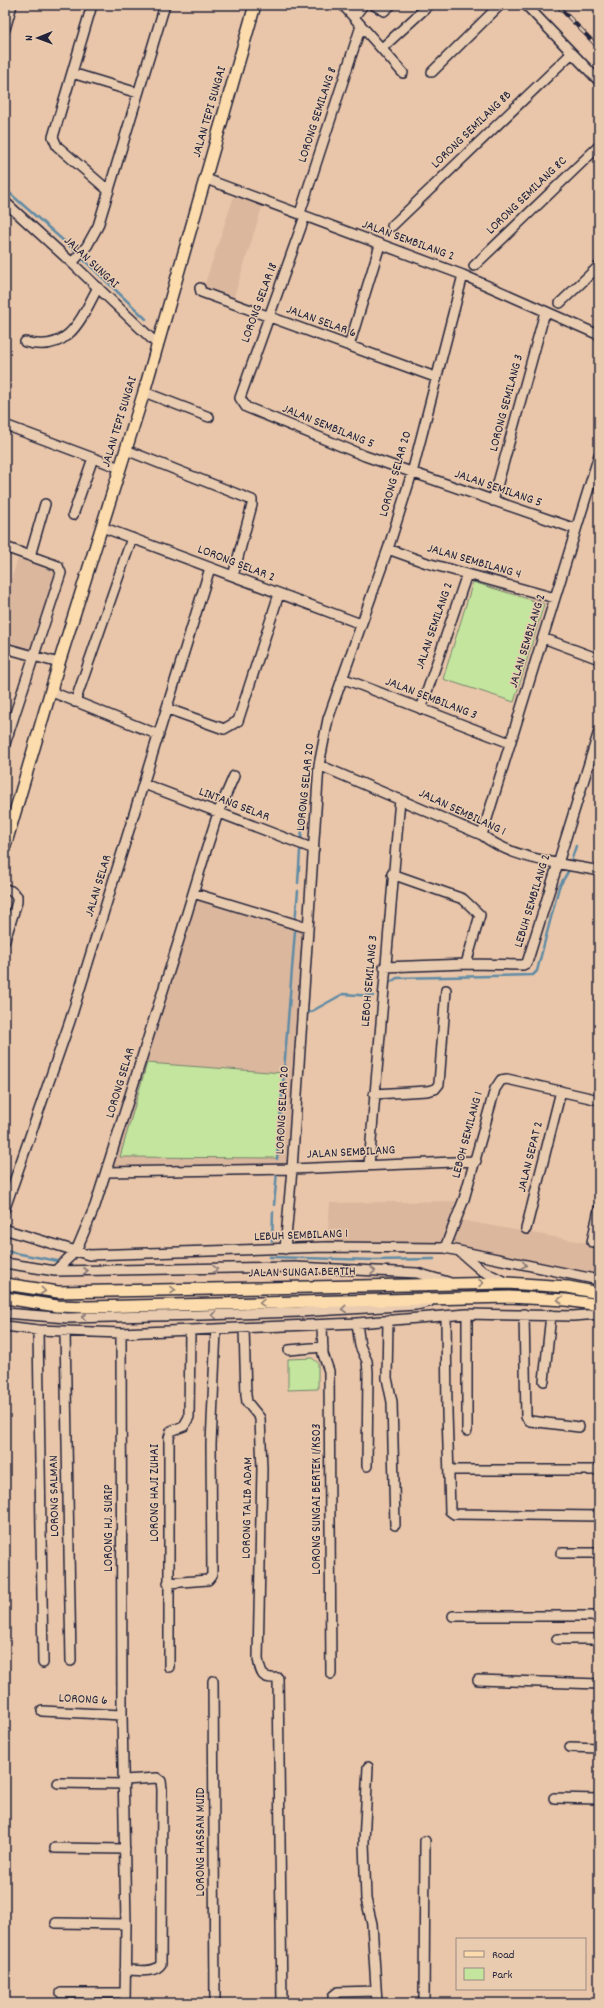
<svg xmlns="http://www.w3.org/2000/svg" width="604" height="2008" font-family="Dekko,sans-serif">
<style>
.built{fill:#dbb79e}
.green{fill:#c4e59e;stroke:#73846c}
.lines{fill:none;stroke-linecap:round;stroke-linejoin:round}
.stream{stroke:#608ba5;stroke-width:2.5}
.minor-casing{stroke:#22223b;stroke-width:12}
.major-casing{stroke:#22223b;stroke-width:14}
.minor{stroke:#e9ccb0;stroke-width:9}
.major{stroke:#fcdcac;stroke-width:11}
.rail-casing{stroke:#22223b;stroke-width:4}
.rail{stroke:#e9ccb0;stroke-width:2.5;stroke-dasharray:8;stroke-linecap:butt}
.oneway{stroke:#867776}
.oneway2{stroke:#8f7f74}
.labels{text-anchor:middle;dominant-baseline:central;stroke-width:3;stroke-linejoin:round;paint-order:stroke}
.street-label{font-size:13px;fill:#22223b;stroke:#e9ccb0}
</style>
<rect width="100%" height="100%" fill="#e9c6a9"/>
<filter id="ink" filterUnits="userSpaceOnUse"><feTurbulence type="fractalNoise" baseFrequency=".025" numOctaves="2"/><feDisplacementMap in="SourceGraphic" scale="8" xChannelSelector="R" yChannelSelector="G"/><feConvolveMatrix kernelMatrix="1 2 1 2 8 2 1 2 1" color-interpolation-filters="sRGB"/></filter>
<g filter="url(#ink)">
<path class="built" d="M235,193L263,204L233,300L205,290L204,286Z
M19,556L56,569L58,572L31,652L5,644V597Z
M192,894L305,929L290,1166L107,1168Z
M459,1201L454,1219L599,1245V1274L441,1242H327L330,1203Z"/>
<path class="green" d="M473,582L544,604L514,702L443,679Z
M147,1063L283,1073L277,1158L120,1157Z
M312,1358L318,1363V1389L288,1390V1359Z"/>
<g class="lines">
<path class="stream" d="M5,189L74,250
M84,260L146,319
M301,840L304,807
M571,861L576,846
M298,883L300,851
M295,922L298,891
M387,984L397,978L533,975L537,971L559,887L569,870
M305,1015L343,994L373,996
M277,1159L295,931
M274,1205L277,1172
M272,1241L273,1212
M5,1251L57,1261
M269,1257L374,1260L434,1259"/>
<g class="minor-casing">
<path id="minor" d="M92,5L53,137L57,146L109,191
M343,5L403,73
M374,5L384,11L391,5
M526,5L599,81
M354,17L363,5
M5,29L12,5
M382,48L429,5
M432,72L500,5
M72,73L138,93
M206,179L463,275L599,335
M5,202L72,263L158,345
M300,213L361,26
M305,216L240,398L246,407L365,456L576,529
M392,226L571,54
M72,263L87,246L98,226L165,5
M474,266L599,146
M200,288L201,292L204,293L435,377
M560,303L599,266
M25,342C69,354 81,319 98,287
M349,346L380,245
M144,392L209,417
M5,425L120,468
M126,450L252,500V505L233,576
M493,501L545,312
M73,515L93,458
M102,527L361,624
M5,547L58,566L61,573L5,744
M388,549L427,563L555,598
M30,556L45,504
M543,638L599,659
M5,648L59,663
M342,678L510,743
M52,692L159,735
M75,702L132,538
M168,709L224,729L238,721L279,594
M421,709L467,574
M319,765L482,835C514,860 560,863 599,871
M144,784L314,849
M482,835L599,455
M392,874L463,899L480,915L466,964
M5,889L11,891L17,896V902L5,940
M193,893L308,928
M384,967L466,964L523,965L527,963L599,731
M374,1094L427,1091L435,1089L439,1084L446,990
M369,1165L400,799
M107,1172L292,1169L476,1161
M5,1208L70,1021L210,568
M5,1228L7,1230L89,1255L325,1247L445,1248L599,1280
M526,1229L561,1091
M592,1242L599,1209
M445,1248L464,1199L495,1089L501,1080L507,1079L599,1100
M285,1249L292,1169L319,765L328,719L388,549L412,473L463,275
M460,1252L481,1270L507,1283
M5,1263L55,1271L295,1267L417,1273L448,1282
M55,1271L76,1251L95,1206L178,943L204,857L218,813L234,776
M5,1313L67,1318L200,1315L299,1312L416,1305L429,1302
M467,1314V1431
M524,1314L526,1417L530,1421L579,1427
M446,1316L447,1412L450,1511L454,1514L599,1516
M388,1320L387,1378L392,1402L395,1525
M357,1323L360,1346L367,1361L368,1372L367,1466
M322,1325L323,1354L329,1371L331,1674
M5,1326L38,1330L121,1333L357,1323L467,1314L573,1316L599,1314
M244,1329L246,1395L247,1402L260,1418L262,1469L258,1659C261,1675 262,1679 278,1678L282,2003
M38,1330L43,1663
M65,1331L71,1661
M121,1333L122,1715L126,1924L125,2003
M289,1350L323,1347
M544,1381L551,1315
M450,1470H599
M561,1553H599
M168,1583L208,1580L212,1575L211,1444L216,1330
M453,1616H599
M557,1639H599
M169,1667V1438L171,1431L184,1426L189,1417L190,1330
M478,1680L599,1684
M213,1681L215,2003
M42,1711L122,1715
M570,1747L599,1748
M368,1767L364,1842L366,1899L372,1924L377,2003
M124,1780L157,1778L161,1781L162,1789L161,1964C155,1974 136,1970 125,1970
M58,1783L124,1784
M554,1798L599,1799
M55,1848L125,1849
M56,1923L126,1924
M61,1993H125
M333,2003V1996L338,1992L376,1991
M424,2003L425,1841"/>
</g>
<g class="major-casing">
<path id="major" d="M5,846L59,663L144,392L255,5
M5,1284L58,1292L507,1283L568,1287L599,1293
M5,1298L57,1306L88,1307L509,1297L566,1300L599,1305"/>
</g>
<use href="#minor" class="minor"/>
<use href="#major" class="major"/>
<g class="rail-casing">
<path id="rail" d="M557,5L599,48"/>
</g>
<use href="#rail" class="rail"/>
</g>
<defs><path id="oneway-chevron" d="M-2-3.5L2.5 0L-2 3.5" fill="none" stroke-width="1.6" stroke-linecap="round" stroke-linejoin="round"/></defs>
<g class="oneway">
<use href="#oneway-chevron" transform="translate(524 1265) rotate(11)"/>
<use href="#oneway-chevron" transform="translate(215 1269) rotate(-1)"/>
<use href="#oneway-chevron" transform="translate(85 1271) rotate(-1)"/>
<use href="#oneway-chevron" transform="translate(373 1271) rotate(3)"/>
<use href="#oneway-chevron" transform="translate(344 1309) rotate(175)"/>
<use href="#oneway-chevron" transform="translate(214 1315) rotate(178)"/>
<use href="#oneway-chevron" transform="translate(84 1317) rotate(179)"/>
</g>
<g class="oneway2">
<use href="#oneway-chevron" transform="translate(481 1283)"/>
<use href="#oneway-chevron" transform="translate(173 1290) rotate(-1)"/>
<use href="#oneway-chevron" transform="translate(43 1291) rotate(6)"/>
<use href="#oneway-chevron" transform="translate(560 1300) rotate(-177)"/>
<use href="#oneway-chevron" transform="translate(262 1303) rotate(179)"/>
</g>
</g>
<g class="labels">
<g class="street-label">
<text transform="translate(210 112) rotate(-74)">JALAN TEPI SUNGAI</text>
<text transform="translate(318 115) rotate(-72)">LORONG SEMILANG 8</text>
<text transform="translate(472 130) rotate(-44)">LORONG SEMILANG 8B</text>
<text transform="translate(527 196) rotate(-44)">LORONG SEMILANG 8C</text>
<text transform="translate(408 241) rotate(20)">JALAN SEMBILANG 2</text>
<text transform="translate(91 263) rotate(43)">JALAN SUNGAI</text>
<text transform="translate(260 303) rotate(-70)">LORONG SELAR 18</text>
<text transform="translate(321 322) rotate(20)">JALAN SELAR 6</text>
<text transform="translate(507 403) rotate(-75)">LORONG SEMILANG 3</text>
<text transform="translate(120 422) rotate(-73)">JALAN TEPI SUNGAI</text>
<text transform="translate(328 427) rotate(22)">JALAN SEMBILANG 5</text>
<text transform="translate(396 474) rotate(-74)">LORONG SELAR 20</text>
<text transform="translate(498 489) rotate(19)">JALAN SEMILANG 5</text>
<text transform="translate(474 562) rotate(16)">JALAN SEMBILANG 4</text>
<text transform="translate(236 564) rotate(21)">LORONG SELAR 2</text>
<text transform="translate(435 626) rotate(-71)">JALAN SEMILANG 2</text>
<text transform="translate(528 641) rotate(-73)">JALAN SEMBILANG 2</text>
<text transform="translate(431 699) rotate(21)">JALAN SEMBILANG 3</text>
<text transform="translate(306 787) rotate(-84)">LORONG SELAR 20</text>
<text transform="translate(234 805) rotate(21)">LINTANG SELAR</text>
<text transform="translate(462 813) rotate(25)">JALAN SEMBILANG 1</text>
<text transform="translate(99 886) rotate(-73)">JALAN SELAR</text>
<text transform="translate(533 901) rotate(-73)">LEBUH SEMBILANG 2</text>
<text transform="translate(370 981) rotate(-85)">LEBOH SEMILANG 3</text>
<text transform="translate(121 1083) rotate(-73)">LORONG SELAR</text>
<text transform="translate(283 1110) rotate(-87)">LORONG SELAR 20</text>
<text transform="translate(468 1135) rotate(-75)">LEBOH SEMILANG 1</text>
<text transform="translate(351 1153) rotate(-3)">JALAN SEMBILANG</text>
<text transform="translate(531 1157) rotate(-76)">JALAN SEPAT 2</text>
<text transform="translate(301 1236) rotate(-2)">LEBUH SEMBILANG 1</text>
<text transform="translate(302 1273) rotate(-1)">JALAN SUNGAI BERTIH</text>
<text transform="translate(155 1493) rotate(-90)">LORONG HAJI ZUHAI</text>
<text transform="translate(55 1496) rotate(-91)">LORONG SALMAN</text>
<text transform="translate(317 1499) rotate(-90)">LORONG SUNGAI BERTEK 1/KS03</text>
<text transform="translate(248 1508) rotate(-89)">LORONG TALIB ADAM</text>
<text transform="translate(109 1528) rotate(-90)">LORONG HJ. SURIP</text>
<text transform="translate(83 1700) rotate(3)">LORONG 6</text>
<text transform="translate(201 1842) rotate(-90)">LORONG HASSAN MUID</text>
</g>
</g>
<rect width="604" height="2008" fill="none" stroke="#e9ccb0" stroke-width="20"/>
<rect x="10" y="10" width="584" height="1988" fill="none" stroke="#22223b" stroke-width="1.5" filter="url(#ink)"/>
<rect x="456" y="1938" width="130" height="52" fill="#e9ccb0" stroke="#998881"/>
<rect x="464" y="1951" width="20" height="6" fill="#fcdcac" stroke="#998881"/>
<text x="492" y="1958" font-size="12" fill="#22223b">Road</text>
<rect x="464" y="1968" width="20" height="12" fill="#c4e59e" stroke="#998881"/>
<text x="492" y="1978" font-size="12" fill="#22223b">Park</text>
<g transform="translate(38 38) rotate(269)" stroke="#e9ccb0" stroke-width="3" paint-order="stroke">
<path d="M0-3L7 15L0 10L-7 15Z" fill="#22223b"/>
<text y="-6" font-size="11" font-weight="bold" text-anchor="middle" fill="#22223b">N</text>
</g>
</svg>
